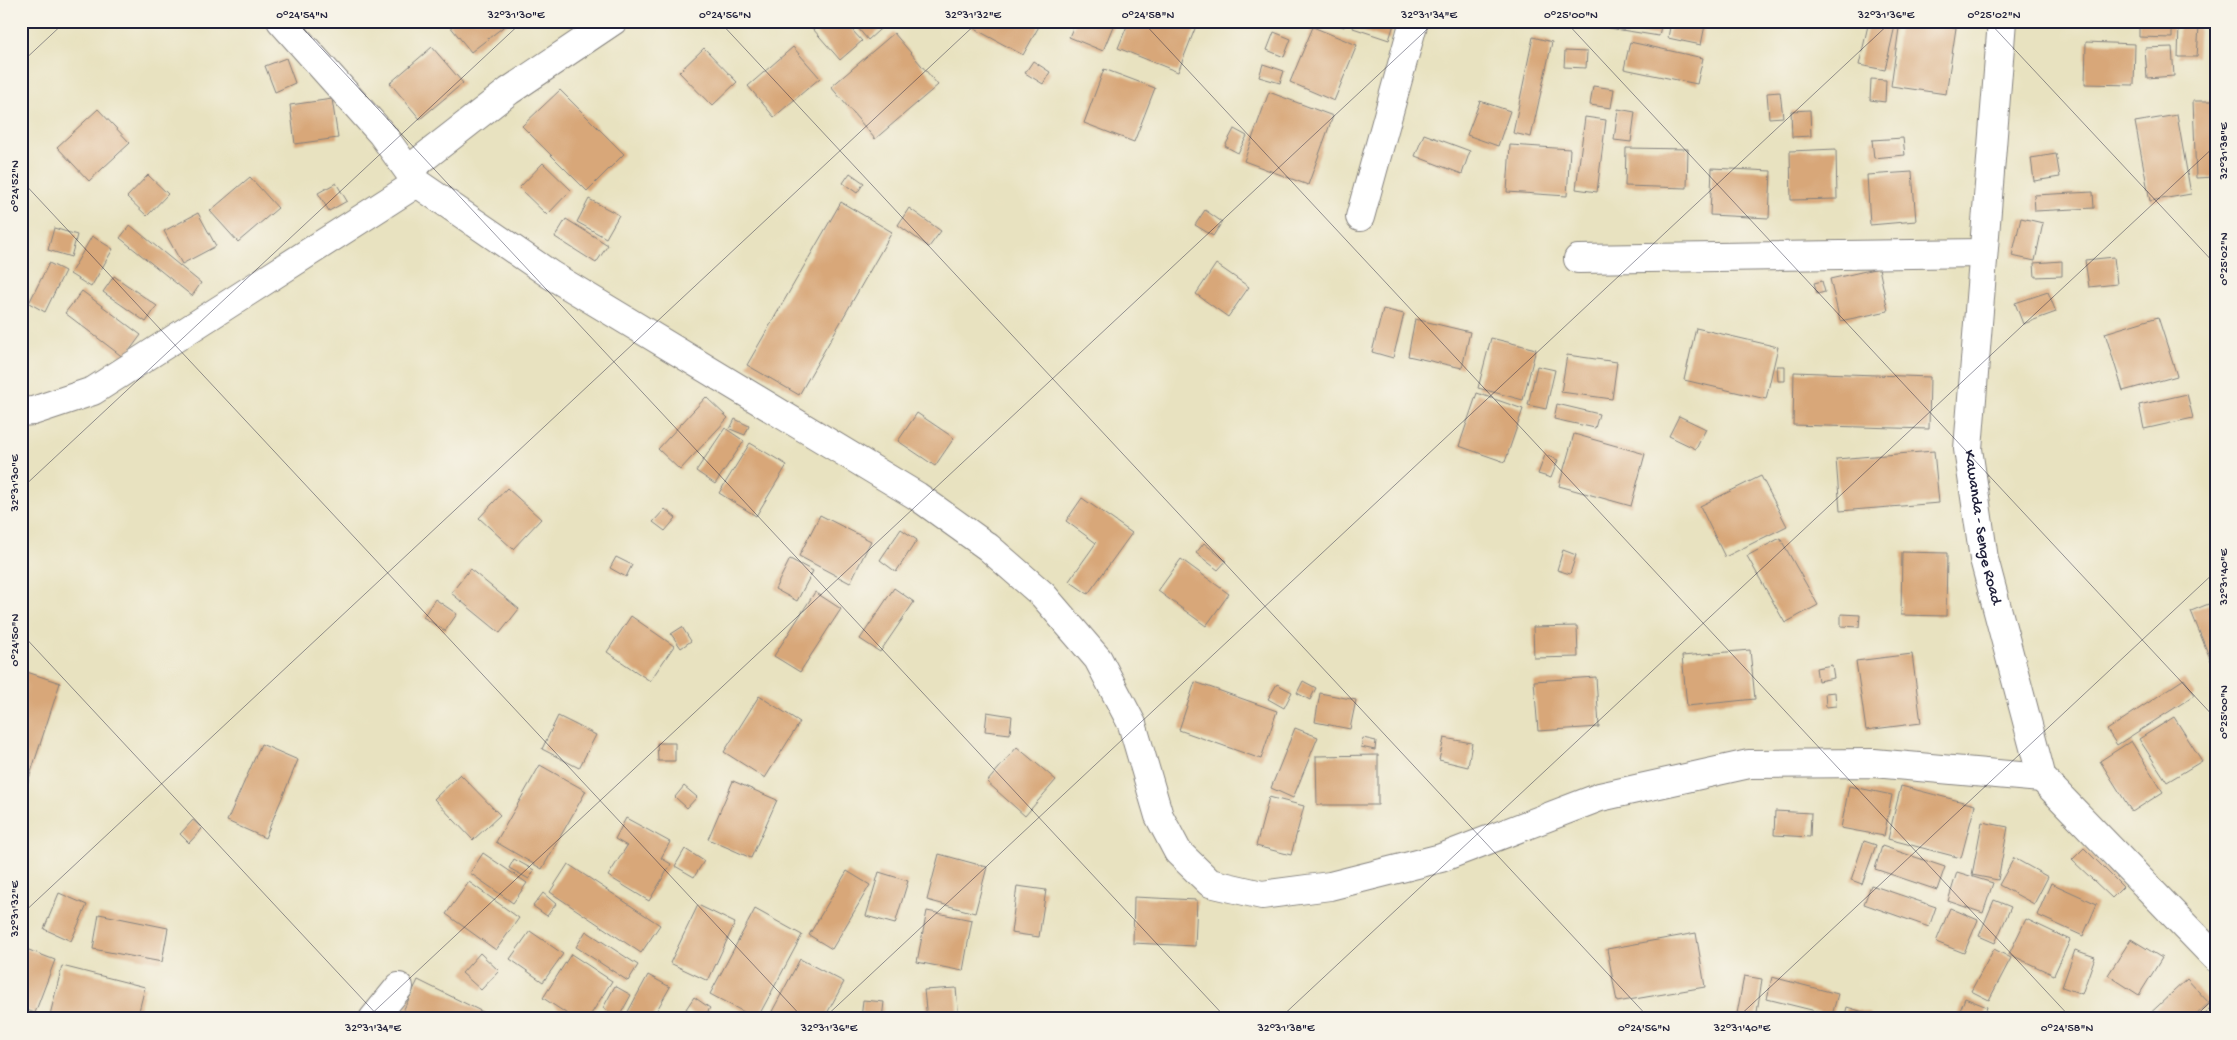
<svg xmlns="http://www.w3.org/2000/svg" width="2237" height="1040" font-family="'Gochi Hand',sans-serif">
<style>
.building{fill:#d8a779}
.lines{fill:none;stroke-linecap:round;stroke-linejoin:round}
.street-casing{stroke:#85827e;stroke-width:30}
.secondary-casing{stroke:#85827e;stroke-width:30}
.street{stroke:#fff;stroke-width:28}
.secondary{stroke:#fff;stroke-width:28}
.ticks{fill:none;stroke:#22223b;stroke-width:1;stroke-opacity:0.45}
.labels{text-anchor:middle;dominant-baseline:central;stroke-width:5;stroke-linejoin:round;paint-order:stroke}
.street-label{font-size:16px;fill:#22223b;stroke:#f7f3e8}
.neatline{fill:none;stroke:#22223b;stroke-width:2}
.ticks-label{font-size:12px;text-anchor:middle;fill:#22223b}
</style>
<rect width="100%" height="100%" fill="#f7f3e8"/>
<filter id="ink" filterUnits="userSpaceOnUse"><feTurbulence type="fractalNoise" baseFrequency=".02" numOctaves="2"/><feDisplacementMap in="SourceGraphic" scale="10" xChannelSelector="R" yChannelSelector="G"/><feConvolveMatrix kernelMatrix="1 2 1 2 8 2 1 2 1" color-interpolation-filters="sRGB"/></filter>
<filter id="wash" filterUnits="userSpaceOnUse"><feTurbulence type="fractalNoise" baseFrequency=".0096" numOctaves="4" result="noise"/><feDisplacementMap in="SourceGraphic" scale="20" xChannelSelector="R" yChannelSelector="G"/><feGaussianBlur stdDeviation="1.12" result="paint"/><feColorMatrix in="noise" values="0 0 0 0 0 0 0 0 0 0 0 0 0 0 0 0 0 1.4 0 .05"/><feComposite in="paint" operator="in"/></filter>
<g filter="url(#wash)">
<rect width="100%" height="100%" fill="#e8e2c0"/>
<g id="blocks">
<path class="building" d="M455,21H511L471,52L449,25Z
M806,21H844L862,41L840,60Z
M852,21H889L868,40Z
M960,21H1042L1023,55Z
M1076,21H1115L1103,51L1069,37Z
M1129,21H1198L1178,72L1118,48Z
M1328,21H1346L1344,27Z
M1355,21H1395L1389,40L1353,28Z
M1610,21H1662L1659,36L1609,28Z
M1671,21L1705,25L1701,45L1668,38Z
M1869,21H1896L1885,70L1859,65Z
M1900,21L1956,28L1946,94L1891,86Z
M2139,21H2172V38L2139,37Z
M2179,25L2199,26L2197,57H2178Z
M1313,27L1357,45L1334,101L1290,82Z
M1274,32L1291,39L1284,57L1267,50Z
M894,33L938,85L875,139L831,87Z
M1533,37L1552,42L1531,137L1513,133Z
M1630,42L1703,58L1697,84L1624,69Z
M2086,42L2135,44L2134,85L2085,84Z
M432,47L463,83L420,119L390,83Z
M793,47L820,78L774,117L748,86Z
M2172,47L2174,76L2147,78L2145,48Z
M704,48L737,82L712,106L679,72Z
M1565,51L1587,52L1586,68L1564,67Z
M286,58L295,83L275,92L265,66Z
M1033,61L1050,72L1043,84L1025,73Z
M1263,64L1284,71L1280,83L1259,77Z
M1104,69L1155,88L1134,142L1084,123Z
M1871,79L1886,80L1885,102L1870,100Z
M1593,86L1614,89L1611,108L1590,105Z
M560,90L624,154L587,191L522,126Z
M1269,92L1333,116L1308,185L1244,161Z
M1780,92L1783,117L1769,118L1767,93Z
M332,99L338,138L295,144L290,105Z
M1480,101L1510,111L1498,146L1467,135Z
M2193,101H2216V177L2196,178Z
M98,109L130,143L89,181L57,147Z
M1618,109L1635,112L1631,142L1614,140Z
M1810,110L1811,136L1792,137L1791,111Z
M2177,115L2191,194L2150,201L2135,122Z
M1585,117L1606,120L1597,192L1576,189Z
M1234,129L1247,136L1238,153L1225,146Z
M1424,134L1470,151L1462,174L1415,156Z
M1903,138L1905,155L1874,158L1872,140Z
M1510,145L1570,149L1567,196L1507,192Z
M1626,148L1688,149L1687,188L1625,186Z
M1836,149L1837,199L1791,200L1790,151Z
M2056,154L2060,177L2034,181L2031,158Z
M543,163L571,190L547,215L519,188Z
M1712,168L1771,171L1769,218L1710,215Z
M1912,172L1916,221L1870,225L1867,175Z
M850,173L864,183L857,193L843,183Z
M148,175L168,194L147,216L127,197Z
M250,177L278,208L238,242L210,211Z
M336,183L347,201L329,211L318,193Z
M2093,192L2094,208L2035,211L2034,195Z
M589,199L619,215L606,238L577,222Z
M841,202L892,232L799,395L747,365Z
M909,208L941,231L929,247L898,225Z
M1205,210L1222,222L1213,236L1195,225Z
M198,213L216,246L182,264L164,231Z
M2021,218L2043,223L2035,261L2012,256Z
M566,219L608,245L596,263L555,237Z
M130,225L201,283L192,296L120,238Z
M54,228L77,235L71,257L48,250Z
M92,236L113,249L91,287L70,274Z
M2114,257L2117,284L2089,287L2085,260Z
M2062,261V276L2035,277L2034,263Z
M49,263L65,271L45,312L29,303Z
M1216,264L1249,287L1228,317L1196,294Z
M1879,268L1888,311L1840,321L1830,279Z
M114,276L157,306L146,322L103,292Z
M1822,281L1825,292L1817,294L1814,283Z
M82,291L141,335L124,358L65,313Z
M2048,292L2056,312L2023,324L2015,303Z
M1383,309L1404,314L1393,358L1372,352Z
M2158,317L2177,376L2123,391L2105,333Z
M1415,319L1470,332L1462,368L1408,356Z
M1696,328L1778,347L1766,399L1684,380Z
M1491,338L1536,349L1523,400L1478,388Z
M1567,355L1617,362L1612,399L1561,392Z
M1537,366L1555,370L1546,409L1528,405Z
M1777,366H1785V381H1778Z
M1794,372L1930,377L1929,429L1793,425Z
M1477,393L1523,409L1505,462L1459,446Z
M2187,394L2193,418L2144,429L2139,405Z
M706,397L728,418L680,470L658,449Z
M1557,404L1599,414L1595,428L1554,419Z
M917,413L954,438L935,466L898,441Z
M1679,416L1706,429L1696,449L1669,436Z
M735,419L749,426L745,435L730,429Z
M725,428L744,441L715,484L696,471Z
M1574,434L1645,454L1631,506L1559,486Z
M750,443L787,465L756,516L719,493Z
M1934,451L1939,503L1840,511L1836,459Z
M1545,455L1558,460L1551,478L1538,474Z
M1761,476L1787,526L1725,557L1700,506Z
M507,488L541,519L513,549L479,518Z
M1082,498L1132,533L1088,594L1069,581L1096,543L1066,521Z
M665,509L676,518L665,531L653,522Z
M820,515L871,541L850,583L799,556Z
M901,529L917,540L896,572L880,560Z
M1780,538L1818,605L1785,623L1747,556Z
M1204,543L1226,561L1218,570L1196,553Z
M1563,550L1576,555L1570,574L1557,570Z
M1902,552L1947,553L1946,616L1901,615Z
M616,557L632,565L626,577L610,568Z
M790,559L813,571L797,601L775,589Z
M1181,559L1229,594L1206,626L1158,591Z
M470,569L519,609L500,633L451,593Z
M894,588L914,602L880,652L860,639Z
M815,592L841,609L800,672L774,656Z
M435,599L457,614L445,631L423,617Z
M2216,601V659L2211,661L2191,611Z
M1841,614L1860,615L1859,627L1841,626Z
M631,616L674,646L650,681L607,652Z
M1577,626L1578,657L1534,658L1533,627Z
M682,627L691,641L681,648L671,634Z
M1750,650L1755,699L1687,706L1682,656Z
M1912,654L1921,723L1866,730L1856,661Z
M1832,665L1834,678L1818,681L1816,668Z
M21,670L60,683L22,800H21Z
M1596,677L1599,727L1538,731L1534,681Z
M2184,679L2195,695L2117,745L2107,730Z
M1303,681L1316,688L1310,700L1297,693Z
M1195,682L1277,711L1261,759L1179,730Z
M1277,684L1292,692L1284,708L1268,699Z
M1835,692L1836,706L1826,707L1825,693Z
M1320,693L1356,700L1350,729L1315,722Z
M759,696L800,722L765,778L724,752Z
M987,712L1012,716L1010,734L985,731Z
M558,716L596,735L579,768L542,749Z
M2174,717L2202,761L2167,782L2139,739Z
M1295,728L1318,737L1293,798L1271,788Z
M1363,738L1376,741L1375,750L1361,747Z
M1444,738L1472,743L1468,767L1439,760Z
M2131,741L2163,792L2132,812L2100,761Z
M657,743H675V761H658Z
M261,744L298,760L265,838L227,821Z
M1017,747L1056,780L1025,816L987,782Z
M1378,755V805H1317L1316,756Z
M540,765L586,791L542,869L496,842Z
M460,774L500,815L473,840L434,799Z
M733,781L777,800L751,858L708,839Z
M684,786L697,797L687,808L675,797Z
M1849,786L1892,795L1884,836L1841,828Z
M1901,786L1975,805L1961,858L1888,839Z
M1269,797L1304,806L1291,855L1256,846Z
M1775,811L1811,813L1810,837L1774,835Z
M626,818L670,842L661,858L671,864L649,901L608,876L627,846L615,839Z
M193,820L202,829L189,843L180,834Z
M1982,822L2008,827L1998,880L1972,875Z
M1864,841L1876,845L1862,884L1851,880Z
M1882,846L1945,867L1937,890L1875,869Z
M2084,848L2123,887L2112,898L2072,860Z
M685,849L704,861L694,877L675,866Z
M483,853L527,883L513,903L470,873Z
M939,854L987,867L975,913L927,900Z
M2014,858L2048,877L2034,904L1999,885Z
M514,859L534,870L529,879L509,868Z
M568,864L660,925L641,953L550,892Z
M847,871L870,885L832,949L809,935Z
M879,872L908,881L895,924L866,916Z
M1957,872L1993,883L1983,913L1948,901Z
M469,882L519,918L496,950L446,914Z
M2051,883L2097,904L2083,936L2037,915Z
M1871,885L1936,907L1929,927L1864,904Z
M1017,886L1046,890L1039,937L1011,933Z
M59,893L87,905L71,941L44,929Z
M543,893L556,904L547,916L533,906Z
M1134,897L1197,900L1195,946L1133,943Z
M1994,900L2011,907L1995,943L1979,936Z
M698,905L735,923L708,981L670,963Z
M1950,908L1978,920L1964,953L1936,942Z
M755,909L802,935L757,1019L710,994Z
M927,911L972,920L963,971L917,962Z
M99,914L168,928L162,962L93,949Z
M2026,919L2070,940L2054,975L2009,954Z
M530,931L563,954L543,982L510,959Z
M586,931L638,965L628,981L576,947Z
M1696,933L1705,987L1617,1002L1607,949Z
M2131,939L2162,958L2139,995L2108,975Z
M21,947L55,960L35,1013L21,1008Z
M1994,949L2011,958L1989,1000L1971,991Z
M2075,950L2095,957L2082,994L2062,987Z
M480,953L499,971L481,990L462,973Z
M571,954L612,981L588,1019H575L543,998Z
M800,959L844,982L824,1019H768Z
M62,966L145,987L137,1019H49Z
M648,975L670,987L652,1019H624Z
M1744,976L1762,979L1756,1019H1736Z
M1772,977L1838,994L1832,1015L1767,999Z
M2187,979L2209,1003L2192,1019H2144Z
M418,980L497,1019H419L403,1011Z
M615,986L631,995L619,1017L603,1008Z
M956,988L959,1019H927L924,990Z
M694,997L710,1008L703,1019L686,1009Z
M1965,998L1987,1007L1983,1019L1957,1018Z
M863,1000L884,1002L882,1019H861Z
M2213,1006L2216,1008V1019H2200Z
M1847,1007L1870,1014L1869,1019H1844Z"/>
</g>
</g>
<g filter="url(#ink)">
<use href="#blocks" fill-opacity="0" stroke="#85827e" stroke-width="1"/>
<g class="lines">
<g class="street-casing">
<path id="street" d="M281,21L382,134L417,183
M408,170L509,91L613,21
M1360,217L1414,21
M1578,259L1982,253
M21,412L33,411L93,391L417,183L551,275L917,496L988,547L1043,595L1098,659L1132,724L1159,816L1178,852L1210,883L1262,895L1330,886L1441,858L1600,797L1749,764L1874,763L2042,778
M373,1019L399,987"/>
</g>
<g class="secondary-casing">
<g id="secondary">
<path id="s1" d="M2002,21L1968,449L1984,559L2042,778L2216,958"/>
</g>
</g>
<use href="#street" class="street"/>
<use href="#secondary" class="secondary"/>
</g>
</g>
<path class="ticks" d="M296,21L1227,1019M719,21L1650,1019M1142,21L2072,1019M1565,21L2216,719M1988,21L2216,265M21,63L66,21M21,180L804,1019M21,489L523,21M21,633L381,1019M21,915L979,21M366,1019L1436,21M823,1019L1892,21M1279,1019L2216,145M1736,1019L2216,571M2192,1019L2216,997"/>
<g class="labels">
<g class="street-label">
<text stroke="none"><textPath href="#s1" startOffset="509">Kawanda - Senge Road</textPath></text>
</g>
</g>
<rect width="2237" height="1040" fill="none" stroke="#f7f3e8" stroke-width="55"/>
<rect x="28" y="28" width="2182" height="984" class="neatline"/>
<g class="ticks-label">
<text x="302" y="18">0°24'54"N</text>
<text x="516" y="18">32°31'30"E</text>
<text x="725" y="18">0°24'56"N</text>
<text x="973" y="18">32°31'32"E</text>
<text x="1148" y="18">0°24'58"N</text>
<text x="1429" y="18">32°31'34"E</text>
<text x="1571" y="18">0°25'00"N</text>
<text x="1886" y="18">32°31'36"E</text>
<text x="1994" y="18">0°25'02"N</text>
<text transform="translate(2223 151) rotate(-90)" y="4">32°31'38"E</text>
<text transform="translate(14 186) rotate(-90)" y="4">0°24'52"N</text>
<text transform="translate(2223 259) rotate(-90)" y="4">0°25'02"N</text>
<text transform="translate(14 483) rotate(-90)" y="4">32°31'30"E</text>
<text transform="translate(2223 577) rotate(-90)" y="4">32°31'40"E</text>
<text transform="translate(14 640) rotate(-90)" y="4">0°24'50"N</text>
<text transform="translate(2223 712) rotate(-90)" y="4">0°25'00"N</text>
<text transform="translate(14 909) rotate(-90)" y="4">32°31'32"E</text>
<text x="373" y="1031">32°31'34"E</text>
<text x="829" y="1031">32°31'36"E</text>
<text x="1286" y="1031">32°31'38"E</text>
<text x="1644" y="1031">0°24'56"N</text>
<text x="1742" y="1031">32°31'40"E</text>
<text x="2067" y="1031">0°24'58"N</text>
</g>
</svg>
